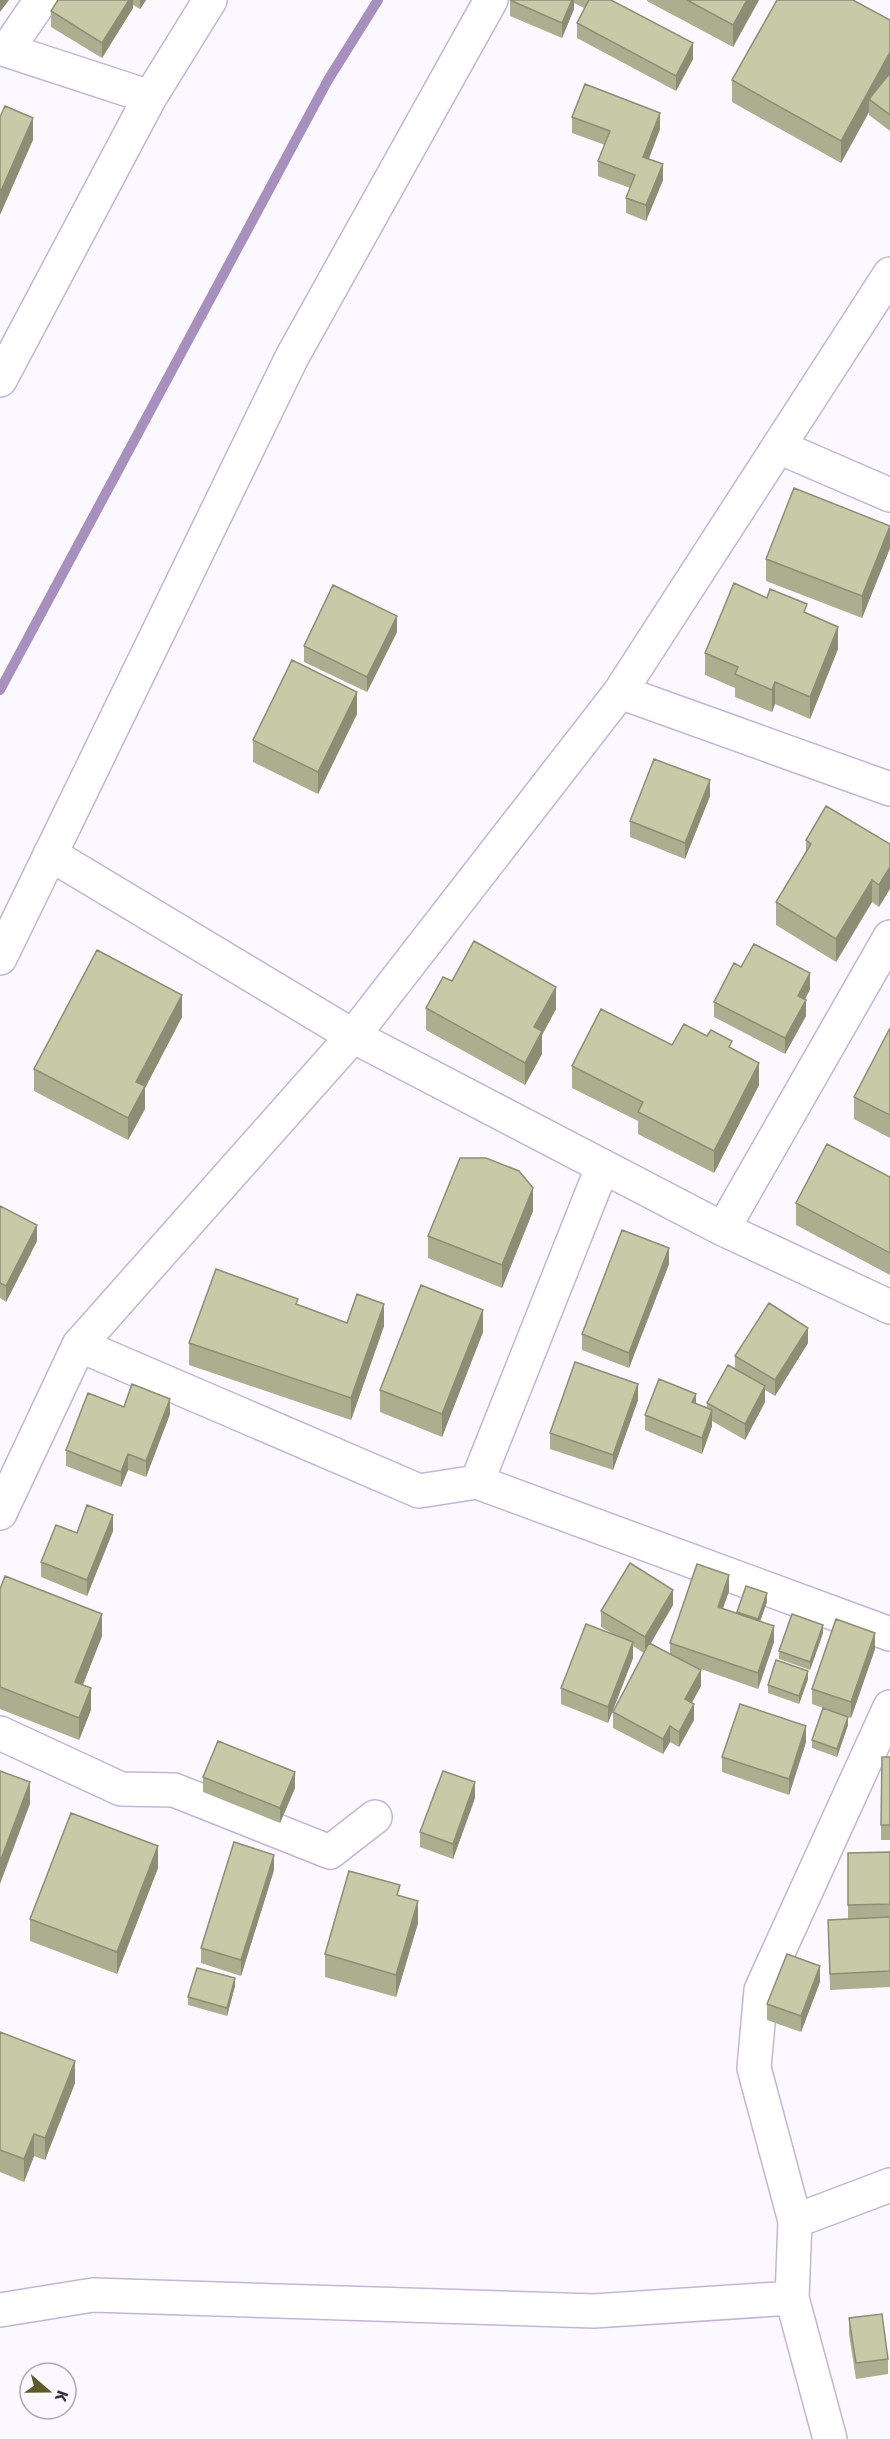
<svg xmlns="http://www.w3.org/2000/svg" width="890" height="2439" font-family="'Fira Sans',sans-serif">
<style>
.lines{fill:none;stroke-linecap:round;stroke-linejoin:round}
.stream{stroke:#a790bd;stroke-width:10}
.street-casing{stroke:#c4b5d4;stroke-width:36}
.street{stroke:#fff;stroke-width:33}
.wall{fill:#acae90}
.shaded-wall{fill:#8c8d75}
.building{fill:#c8caa7;stroke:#8c8d75;stroke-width:1.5}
</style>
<rect width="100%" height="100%" fill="#fcf8ff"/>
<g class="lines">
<path class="stream" d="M0,690L328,80L378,0"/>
<g class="street-casing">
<path id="street" d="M0,48L150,97
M7,50L41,0
M0,380L150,97L210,0
M779,447L890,495
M620,692L890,789
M50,854L353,1036L723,1229L890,1307
M0,958L292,357L491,0
M723,1229L890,937
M79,1345L419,1491L477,1482L890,1634
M477,1482L602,1168
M0,1513L79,1345L353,1036L620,692L890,274
M0,1733L121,1789L174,1790L330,1852L375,1817
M795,2221L890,2185
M0,2310L93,2295L594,2311L792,2298
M830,2439L792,2298L795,2221L754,2068L761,1990L890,1707"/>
</g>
<use href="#street" class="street"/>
</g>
<path class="wall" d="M58,0H146L140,9L133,5V8L102,58L51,27V11Z
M510,0H611L693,59L676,91L577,38V23L584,8L574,3V9L562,38L510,16Z
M647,0H759L733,47L647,1Z
M890,20V131L869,115V112L841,163L732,102V80Z
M572,117L660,129L649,159L663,180L646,221L626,213V198L630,188L598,176V161L605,145L572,133Z
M890,548L862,618L766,581V559Z
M807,614L838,649L810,719L775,704L772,712L735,697V688L705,675V653Z
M397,632L367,692L304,662V646Z
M357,714L318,794L253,762V740Z
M710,796L685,859L630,837V821Z
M806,840L890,844L879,907L872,902L836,962L776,925V902L806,853Z
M741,967L810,989L805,1000L806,1016L785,1054L714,1017V1002Z
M452,981L556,1009L542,1035V1054L525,1085L426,1030V1008Z
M182,1017L145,1088V1109L128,1140L34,1091V1069Z
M890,1028V1138L854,1119V1097Z
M672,1045L732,1049L759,1085L714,1173L638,1134V1121L572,1088V1066Z
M890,1177V1275L796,1225V1203Z
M0,1206L37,1241L6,1302L0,1298Z
M533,1211L502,1288L428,1258V1236Z
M669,1264L629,1368L582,1350V1334Z
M347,1323L384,1326L351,1420L189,1365V1343Z
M483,1332L442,1437L380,1412V1390Z
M808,1343L775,1396L765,1390V1402L745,1440L712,1421V1426L702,1454L645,1430V1415L696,1403L707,1408V1403L735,1369V1356Z
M638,1400L613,1470L550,1449V1433Z
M124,1407L170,1414L146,1477L128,1470L121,1487L66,1466V1450Z
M113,1531L87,1596L41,1577V1562Z
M0,1589L102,1636L83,1685L91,1710L79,1740L0,1709Z
M729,1591L723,1608L737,1614V1612L767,1602L760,1621L774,1642L758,1689L695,1667L701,1686L692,1702L694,1720L679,1747L670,1742L663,1754L613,1728V1712L644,1653L633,1646V1658L608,1723L561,1704V1688L615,1635L601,1627V1611L673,1605L651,1643L670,1654V1643Z
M823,1633L810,1670L779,1659V1651Z
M875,1649L851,1718L812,1704V1689Z
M808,1679L799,1704L768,1693V1685Z
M848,1725L837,1757L812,1748V1740Z
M806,1742L789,1795L722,1772V1757Z
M890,1757V1840H881V1825Z
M203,1777L295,1788L280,1823L203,1792Z
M475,1798L453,1859L420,1847V1832Z
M890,1852V1987L830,1990L828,1920L848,1919V1853Z
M158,1868L117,1974L30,1941V1919Z
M274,1870L241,1976L201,1963V1948Z
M400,1896L418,1923L396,1997L325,1977V1954Z
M820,1982L801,2032L767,2020V2004Z
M235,1986L227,2016L188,2005V1997Z
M0,2032L75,2083L45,2160L34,2156L24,2182L0,2172Z
M849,2318L888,2359V2374L856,2379L849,2334Z"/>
<path class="shaded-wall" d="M0,0H9L0,12Z
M129,0H133V8L102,58V43Z
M140,0H146L140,9Z
M572,0H574V9L562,38V23Z
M747,0H759L733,47V25Z
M693,43V59L676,91V76Z
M890,52V74L869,99V112L841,163V141Z
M660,113V129L643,173V157Z
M33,118V140L0,215V193Z
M663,164V180L646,221V205Z
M890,526V548L862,618V596Z
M397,616V632L367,692V677Z
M838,627V649L810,719V697Z
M775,682V704L772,712V690Z
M357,692V714L318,794V772Z
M710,780V796L685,859V843Z
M890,867V889L879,907V885Z
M872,880V902L836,962V939Z
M810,973V989L798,1012V996Z
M556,987V1009L542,1035V1054L525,1085V1063L534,1027Z
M182,995V1017L145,1088V1109L128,1140V1118L136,1082Z
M806,1000V1016L785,1054V1038Z
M759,1063V1085L714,1173V1151Z
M533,1188V1211L502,1288V1265Z
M37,1225V1241L6,1302V1286Z
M669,1248V1264L629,1368V1353Z
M384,1304V1326L351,1420V1398Z
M483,1310V1332L442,1437V1414Z
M808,1328V1343L775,1396V1380Z
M638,1384V1400L613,1470V1455Z
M765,1386V1402L745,1440V1424Z
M696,1394V1410L692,1402Z
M170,1399V1414L146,1477V1461Z
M712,1410V1426L702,1454V1438Z
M128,1454V1470L121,1487V1472Z
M113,1515V1531L87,1596V1580Z
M729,1575V1591L718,1622V1607Z
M673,1590V1605L645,1653V1637Z
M767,1593V1602L758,1627V1619Z
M102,1614V1636L75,1704V1682Z
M823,1625V1633L810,1670V1662Z
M774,1626V1642L758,1689V1673Z
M875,1633V1649L851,1718V1702Z
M633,1642V1658L608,1723V1707Z
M701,1670V1686L685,1715V1699Z
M808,1671V1679L799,1704V1696Z
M91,1688V1710L79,1740V1718Z
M694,1704V1720L679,1747V1732Z
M848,1717V1725L837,1757V1749Z
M670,1726V1742L663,1754V1739Z
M806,1726V1742L789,1795V1779Z
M295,1772V1788L280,1823V1808Z
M30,1782V1804L0,1884V1862Z
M475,1782V1798L453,1859V1844Z
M158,1846V1868L117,1974V1952Z
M274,1855V1870L241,1976V1960Z
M418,1901V1923L396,1997V1975Z
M820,1966V1982L801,2032V2016Z
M235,1978V1986L227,2016V2008Z
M75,2061V2083L45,2160V2138Z
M34,2134V2156L24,2182V2159Z"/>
<path class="building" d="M58,0H129L102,43L51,11Z
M510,0H572L562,23Z
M589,0H611L693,43L676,76L577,23Z
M687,0H747L733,25Z
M777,0H853L890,20V52L841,141L732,80Z
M890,73V115L869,99Z
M585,84L660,113L643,157L663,164L646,205L626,198L635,175L598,161L610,131L572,117Z
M5,106L33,118L0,193V117Z
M794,488L890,526L862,596L766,559Z
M734,583L767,598L770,589L807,604L804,612L838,627L810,697L775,682L772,690L735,674L738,667L705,653Z
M333,585L397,616L367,677L304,646Z
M292,660L357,692L318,772L253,740Z
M654,759L710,780L685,843L630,821Z
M826,806L890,844V867L879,885L872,880L836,939L776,902L811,844L806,840Z
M474,941L556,987L534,1027L542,1031L525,1063L426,1008L443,977L452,981Z
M754,944L810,973L798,996L806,1000L785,1038L714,1002L734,963L741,967Z
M97,950L182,995L136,1082L145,1086L128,1118L34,1069Z
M601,1009L672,1045L684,1024L707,1036L711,1030L732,1041L729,1047L759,1063L714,1151L638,1112L643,1102L572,1066Z
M890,1028V1115L854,1097Z
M827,1144L890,1177V1253L796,1203Z
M460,1158H486L519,1171L533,1188L502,1265L428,1236Z
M0,1206L37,1225L6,1286L0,1283Z
M622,1230L669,1248L629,1353L582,1334Z
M216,1269L298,1299L296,1304L347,1323L357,1294L384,1304L351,1398L189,1343Z
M421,1285L483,1310L442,1414L380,1390Z
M769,1303L808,1328L775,1380L735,1356Z
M575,1362L638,1384L613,1455L550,1433Z
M728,1365L765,1386L745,1424L707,1403Z
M659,1379L696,1394L692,1402L712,1410L702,1438L645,1415Z
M132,1384L170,1399L146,1461L128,1454L121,1472L66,1450L88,1393L124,1407Z
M87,1505L113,1515L87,1580L41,1562L56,1525L77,1533Z
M630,1563L673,1590L645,1637L601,1611Z
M697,1564L729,1575L718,1607L774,1626L758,1673L670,1643Z
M5,1576L102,1614L75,1682L91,1688L79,1718L0,1687V1589Z
M746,1586L767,1593L758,1619L737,1612Z
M792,1614L823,1625L810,1662L779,1651Z
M836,1619L875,1633L851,1702L812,1689Z
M586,1624L633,1642L608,1707L561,1688Z
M649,1643L701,1670L685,1699L694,1704L679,1732L670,1726L663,1739L613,1712Z
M776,1660L808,1671L799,1696L768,1685Z
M740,1704L806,1726L789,1779L722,1757Z
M823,1708L848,1717L837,1749L812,1740Z
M218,1741L295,1772L280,1808L203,1777Z
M882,1757H890V1825H881Z
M0,1771L30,1782L0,1862Z
M443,1771L475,1782L453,1844L420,1832Z
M71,1813L158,1846L117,1952L30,1919Z
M234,1842L274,1855L241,1960L201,1948Z
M890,1852V1904L848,1905V1853Z
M349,1871L400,1885L397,1895L418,1901L396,1975L325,1954Z
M890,1917V1971L830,1974L828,1920Z
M787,1954L820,1966L801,2016L767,2004Z
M197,1968L235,1978L227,2008L188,1997Z
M0,2032L75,2061L45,2138L34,2134L24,2159L0,2150Z
M882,2314L888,2359L856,2363L849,2318Z"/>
<g transform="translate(48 2391) rotate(110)"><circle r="28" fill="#fcf8ff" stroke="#ada8b1" stroke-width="1.5"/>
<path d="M0-4.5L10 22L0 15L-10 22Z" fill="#5b5c29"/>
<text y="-9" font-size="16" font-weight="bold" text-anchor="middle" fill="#37313d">K</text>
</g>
</svg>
